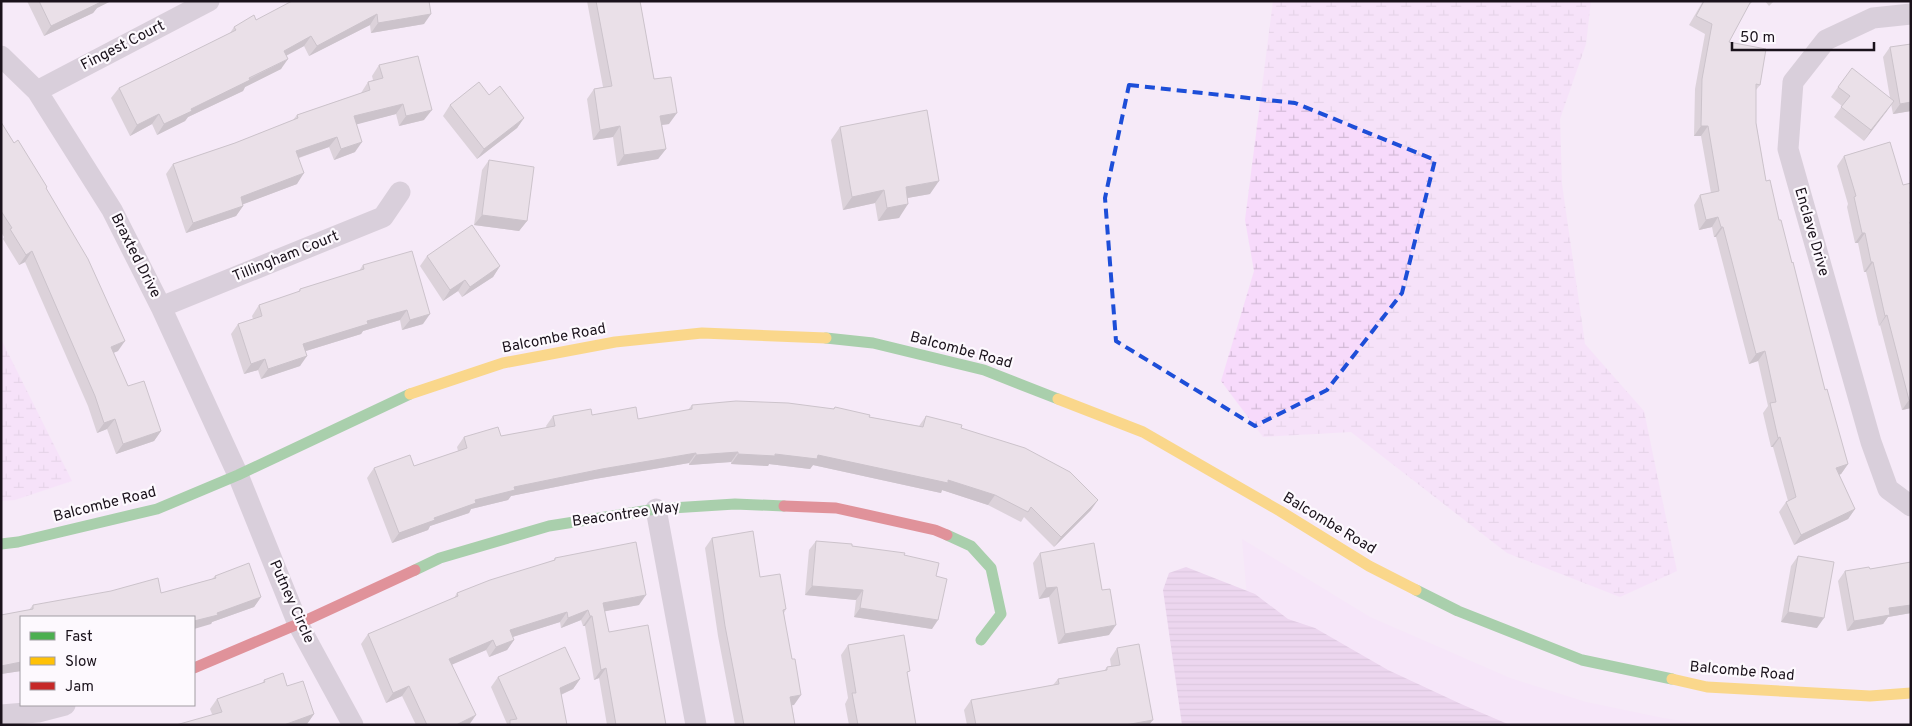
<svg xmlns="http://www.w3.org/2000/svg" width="1912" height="726" font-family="Overpass,sans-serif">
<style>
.built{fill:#f7e2fa}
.wetland{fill:url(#wetland-marsh)}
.water{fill:url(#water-rules)}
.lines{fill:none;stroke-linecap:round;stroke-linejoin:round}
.street{stroke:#b7b0b8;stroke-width:21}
.fast{stroke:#4caf50;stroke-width:11}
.slow{stroke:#ffc107;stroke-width:11}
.jam{stroke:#c62828;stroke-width:11}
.wall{fill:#bcb7b7}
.shaded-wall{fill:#999595}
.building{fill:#dbd5d5;stroke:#999595}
.marked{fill:none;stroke:#1d4ed8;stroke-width:4;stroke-dasharray:10 6;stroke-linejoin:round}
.labels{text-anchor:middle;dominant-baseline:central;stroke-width:4.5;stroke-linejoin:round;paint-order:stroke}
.street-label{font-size:15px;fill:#1a121b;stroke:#fdf9fe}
</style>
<defs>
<pattern id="wetland-marsh" width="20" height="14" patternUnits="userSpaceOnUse" patternTransform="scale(1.25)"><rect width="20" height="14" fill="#f7dafb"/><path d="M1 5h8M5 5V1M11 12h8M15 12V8" fill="none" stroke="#d3bad7"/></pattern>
<pattern id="water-rules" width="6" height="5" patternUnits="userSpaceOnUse" patternTransform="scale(1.25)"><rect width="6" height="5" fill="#e0bfe4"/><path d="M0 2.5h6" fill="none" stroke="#c0a3c3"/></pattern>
</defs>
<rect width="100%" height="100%" fill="#f6eaf8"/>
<path class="built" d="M1242,539L1370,617L1510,678L1586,702L1663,718L1706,725H1258Z"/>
<path class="wetland" d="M1273,1H1591L1586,44L1560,119L1562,184L1585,344L1644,411L1677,571L1620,597L1507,553L1351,432L1263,437L1221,381L1254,271L1245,220Z
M1,339L72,481L15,500L1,501Z"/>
<path class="water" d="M1186,567L1255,594L1288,619L1315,628L1388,670L1461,704L1510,725H1182L1163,590L1169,573Z"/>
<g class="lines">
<path class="street" d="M1911,14L1873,18L1826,40L1793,82L1788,149L1871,442L1888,489L1911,506
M1,56L37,91L112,210L161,307L238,475L298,624L353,725
M37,91L209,1
M161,307L383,217L400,192
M656,509L696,725
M1,715L38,712L65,705"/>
<path class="fast" d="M826,338L873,343L984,370L1058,399
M947,535L971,546L991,568L1001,614L981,640
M1,544L18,542L157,509L238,475L410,394
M415,570L440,558L549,526L656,509L735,504L784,506
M1416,590L1458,611L1582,660L1672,679"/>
<path class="slow" d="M410,394L503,363L615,342L702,333L826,338
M1058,399L1143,432L1280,511L1369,566L1416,590
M1672,679L1707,687L1870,696L1911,693"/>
<path class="jam" d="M784,506L836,508L935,530L947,535
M194,668L298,624L415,570"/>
</g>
<path class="wall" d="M27,1H111L97,8L93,13L44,36Z
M429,1L424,24L371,33L370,25L309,56L304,46L286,56L281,69L245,87L243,91L188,117L185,121L157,135L152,124L130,136L111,98L119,88L230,33L234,27L256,20Z
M587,1H640L654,79L669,124L662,125L666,149L658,159L617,166L613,137L593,140L587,99L594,89L603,87Z
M1703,1H1753L1748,6L1729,42L1760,85L1756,90V123L1766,181L1779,220L1792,263L1825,390L1848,464L1841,474L1839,475L1855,509L1848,519L1794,545L1779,512L1786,502L1788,501L1773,447H1771L1763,413L1768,406L1758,361L1749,364L1716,237H1714L1712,227L1699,230L1694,205L1700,195L1711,193L1701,136H1694L1695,89L1705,34L1689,25Z
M1765,1H1774L1769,6Z
M1890,47L1911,111L1893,114L1891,104L1864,141L1834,117L1842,106L1831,97L1838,87L1890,98L1883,57Z
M379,65L424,120L399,126L396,114L356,124L355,152L334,160L329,147L299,158L297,184L243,204V206L236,216L186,233L166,174L173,164L235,143L293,120L297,115L361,93L368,82L373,80L372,76Z
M489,95L524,118L517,128L477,159L443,116L450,105Z
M1,122L14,143L47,187L46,189L118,351L113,353L128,386L161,431L154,441L116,454L107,429L97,433L88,406L25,262L19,265L3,239L4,237L1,232Z
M840,127L930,194L907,198L899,218L878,221L875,203L843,210L831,140Z
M1890,142L1911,408L1902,410L1880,325L1879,326L1866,272H1864L1858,243H1855L1847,207L1848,204L1837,166L1844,156Z
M489,160L527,221L519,231L474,225L482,170Z
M427,256L500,266L493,277L462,297L458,291L443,301L420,266Z
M363,265L423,324L402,330L400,320L363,331L361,334L306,351L300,366L261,379L258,370L244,374L231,334L238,324L253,319L252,316L259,305L298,292L300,289L359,271Z
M692,405L833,409L835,407L869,417L919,426L926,416L961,428L1091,510L1054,547L1024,517L1021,522L988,505L942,490L941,493L813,465L810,469L769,464L768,466L731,464V462L689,465V463L595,479L511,496L508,500L471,509L469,513L430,526L428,530L392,543L367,478L374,468L414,466L458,451L457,447L464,437L501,436L547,428L546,426L553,416L592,415L638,419L688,410Z
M712,538L760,577L786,609L784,613L794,705H792L795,725H735L718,636L705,548Z
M816,541L852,546L904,555L936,576L932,629L854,617L856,600L805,595L809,550Z
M1040,553L1109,635L1058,644L1049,597L1039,599L1033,563Z
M1798,556L1817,628L1781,622L1791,566Z
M555,558L639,605L604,611L609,632L666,725H607L599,678L594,680L585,626H583L581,620L561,628L560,622L512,637L514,640L507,650L489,657L486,650L452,664L469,725H416L402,696L386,703L361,644L368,634L454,598L457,593L554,560Z
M1911,562V613L1888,617L1883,624L1847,631L1838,581L1845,571L1870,569Z
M215,576L261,597L254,607L212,622L211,624L21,617V671L1,674V615L29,610L33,605L161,593L212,579Z
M848,645L907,675L916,725H849L845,704L848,698L841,655Z
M1117,648L1149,725H967L964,710L971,700L1053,685L1058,679L1104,671L1107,667L1111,666L1110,659Z
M498,677L580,679L573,689L561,695L567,725H507V724L491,687Z
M264,680L287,686L314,714L307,724L212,714L210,709L217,699L262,684Z"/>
<path class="shaded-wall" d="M99,1H111L97,8L93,13L44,36L51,26Z
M377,14L370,25L309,56L317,46Z
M431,14L424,24L371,33L378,23Z
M311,36L304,46L276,61L284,51Z
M288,59L281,69L245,87L243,91L188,117L185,121L157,135L164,124L191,109Z
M1894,101L1887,111L1864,141L1871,130Z
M1911,102V111L1893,114L1900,104Z
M403,104L396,114L347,127L354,116Z
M432,110L424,120L399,126L406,116Z
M677,113L669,124L653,126L660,116Z
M159,114L152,124L130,136L137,125Z
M524,118L517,128L477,159L484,149Z
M620,126L613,137L593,140L600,130Z
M1701,126H1708L1701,136H1694Z
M337,137L329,147L289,161L296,151Z
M362,142L355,152L334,160L341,149Z
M666,149L658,159L617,166L624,155Z
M304,173L297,184L233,208L241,197Z
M939,181L930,194L896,200L906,187Z
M884,190L875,203L843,210L852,197Z
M908,204L899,218L878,221L887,208Z
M243,206L236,216L186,233L193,223Z
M482,215L527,221L519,231L474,225Z
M1718,217L1712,227L1699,230L1706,220Z
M1721,227H1723L1716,237H1714Z
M1862,233H1865L1858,243H1855Z
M32,251L25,262L19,265L26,255Z
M1871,262H1873L1866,272H1864Z
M500,266L493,277L462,297L470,287Z
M465,280L458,291L443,301L450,290Z
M407,310L400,320L363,331L361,334L296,354L303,344L367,321Z
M430,314L423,324L402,330L410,320Z
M1887,315L1880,325L1879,326L1885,316Z
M125,341L118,351L103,357L111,347Z
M1765,351L1758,361L1749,364L1756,354Z
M307,356L300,366L261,379L268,369Z
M265,359L258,370L244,374L251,364Z
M1909,400H1911V408L1902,410Z
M115,419L107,429L97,433L104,423Z
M161,431L154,441L116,454L123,444Z
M1780,437L1773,447H1771L1778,438Z
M738,452L731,462L689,465L696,455Z
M696,453L689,463L595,479L511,496L508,500L471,509L469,513L430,526L428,530L392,543L399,533L434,518L475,500L514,487L602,469Z
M738,454L818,455L948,480L995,495L988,505L942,490L941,493L813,465L810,469L769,464L768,466L731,464Z
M1848,464L1841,474L1829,478L1836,468Z
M1098,500L1091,510L1054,547L1061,537Z
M1855,509L1848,519L1794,545L1801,535Z
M812,586L863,590L856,600L805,595Z
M1057,587L1049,597L1039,599L1046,588Z
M646,595L639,605L596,613L603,603Z
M261,597L254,607L212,622L211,624L194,629V621Z
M1911,605V613L1888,617L1883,624L1847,631L1854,621L1889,608Z
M860,608L938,620L932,629L854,617Z
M588,610L581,620L561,628L568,618Z
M567,612L560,622L503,640L510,630Z
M1788,612L1824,618L1817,628L1781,622Z
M590,616H592L585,626H583Z
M1116,625L1109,635L1058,644L1065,634Z
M493,640L486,650L442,669L449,659Z
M514,640L507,650L489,657L496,647Z
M21,662V671L1,674V666Z
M606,668L599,678L594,680L601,670Z
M580,679L573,689L553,698L560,688Z
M409,686L402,696L386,703L393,693Z
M801,695L794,705L783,707L790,697Z
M314,714L307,724L304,725H284Z
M476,715L469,725H456Z
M1153,720L1149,725H1125Z"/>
<path class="building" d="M39,1H100L101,2L51,26Z
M292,1H429L431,14L378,23L377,14L317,46L311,36L284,51L288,59L249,78L250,80L191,109L192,111L164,124L159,114L137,125L119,88L236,30L234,27L254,15L256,20Z
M596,1H640L654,79L671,77L677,113L660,116L666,149L624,155L620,126L600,130L594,89L612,86Z
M1704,1H1751L1729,42L1766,49L1760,85L1756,84V123L1766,181L1770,180L1779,220H1781L1792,263L1793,262L1825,390L1827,389L1848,464L1836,468L1855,509L1801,535L1786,502L1796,497L1780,437L1778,438L1770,403L1776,402L1765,351L1756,354L1723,227H1721L1718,217L1706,220L1700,195L1719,191L1708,126H1701L1702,79L1712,24L1696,16Z
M1911,44V102L1900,104L1890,47Z
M418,56L432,110L406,116L403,104L354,116L362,142L341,149L337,137L296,151L304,173L241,197L243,206L193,223L173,164L235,143L298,118L297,115L370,90L368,82L383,78L379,65Z
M1852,68L1894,101L1871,130L1841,107L1850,96L1838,87Z
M479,82L489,95L500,86L524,118L484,149L450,105Z
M927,110L939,181L906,187L908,204L887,208L884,190L852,197L840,127Z
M1,122L14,143L18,140L47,187L46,188L88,259L125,341L111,347L128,386L144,381L161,431L123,444L115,419L104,423L95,396L32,251L26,255L10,229L12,228L1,211Z
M1890,142L1903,185L1911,183V222H1910L1911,227V400H1909L1887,315L1885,316L1873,262H1871L1865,233H1862L1854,197L1856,196L1844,156Z
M489,160L534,167L527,221L482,215Z
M472,225L500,266L470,287L465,280L450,290L427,256Z
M412,251L430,314L410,320L407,310L367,321L368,324L303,344L307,356L268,369L265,359L251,364L238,324L262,316L259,305L300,291V289L364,269L363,265Z
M736,401L788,403L834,409L835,407L870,415L869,417L923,427L926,416L962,425L961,428L1025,448L1070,472L1098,500L1061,537L1031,507L1028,512L995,495L948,480V483L818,455L817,459L775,454V456L738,454V452L696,455V453L602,469L514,487L515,490L475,500L476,503L434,518L435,520L399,533L374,468L410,455L414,466L467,448L464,437L498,427L501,436L555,426L553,416L591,409L592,415L636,407L638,419L692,409V405Z
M753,531L760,577L780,574L786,609L783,610L792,659H795L801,695L790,697L795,725H744L725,626L712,538Z
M816,541L852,544V546L905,553L904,555L939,563L936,576L947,579L938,620L860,608L863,590L812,586Z
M636,542L646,595L603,603L609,632L648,625L666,725H616L606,668L601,670L592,616H590L588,610L568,618L567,612L510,630L514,640L496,647L493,640L449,659L476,715L456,725H427L409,686L393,693L368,634L458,596L457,593L490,580L555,560V558Z
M1094,543L1102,590L1110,589L1116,625L1065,634L1057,587L1046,588L1040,553Z
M1798,556L1834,562L1824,618L1788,612Z
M1911,562V605L1889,608L1890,615L1854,621L1845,571L1869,567L1870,569Z
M249,563L261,597L217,613L218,615L194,621V617H21V662L1,666V615L33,609V605L111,591L158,578L161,593L216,578L215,576Z
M904,635L910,671L907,672L916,725H858L852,693H856L848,645Z
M1139,644L1153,720L1125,725H976L971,700L1059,684L1058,679L1107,670V667L1120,665L1117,648Z
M565,647L580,679L560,688L567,725H510V720L517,719L498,677Z
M283,673L287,686L303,681L314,714L284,725H176L222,712L217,699L265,682L264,680Z"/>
<path d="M0 0H1912V726H0ZM1129,85L1295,103L1435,160L1402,293L1327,390L1255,426L1116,341L1105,198Z" fill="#f6eaf8" fill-opacity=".55" fill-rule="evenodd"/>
<path class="marked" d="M1129,85L1295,103L1435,160L1402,293L1327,390L1255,426L1116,341L1105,198Z"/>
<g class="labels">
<g class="street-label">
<text transform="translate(123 46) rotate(-27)">Fingest Court</text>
<text transform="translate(1811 232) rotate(74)">Enclave Drive</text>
<text transform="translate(135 256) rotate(63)">Braxted Drive</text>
<text transform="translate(286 257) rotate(-22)">Tillingham Court</text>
<text transform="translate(554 339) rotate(-11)">Balcombe Road</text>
<text transform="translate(961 351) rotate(15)">Balcombe Road</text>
<text transform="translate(105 505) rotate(-14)">Balcombe Road</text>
<text transform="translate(626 515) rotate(-8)">Beacontree Way</text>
<text transform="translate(1329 524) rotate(31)">Balcombe Road</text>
<text transform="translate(291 602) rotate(66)">Putney Circle</text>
<text transform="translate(1742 672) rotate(5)">Balcombe Road</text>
</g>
</g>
<rect width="1912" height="726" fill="none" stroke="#1a121b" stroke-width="5"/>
<rect x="20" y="616" width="175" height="90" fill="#fdf9fe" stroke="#a29da3"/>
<rect x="30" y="632" width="25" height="8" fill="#4caf50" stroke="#a29da3"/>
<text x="65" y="641" font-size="15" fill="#1a121b">Fast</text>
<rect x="30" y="657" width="25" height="8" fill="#ffc107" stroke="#a29da3"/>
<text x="65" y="666" font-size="15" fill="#1a121b">Slow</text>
<rect x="30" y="682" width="25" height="8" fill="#c62828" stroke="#a29da3"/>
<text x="65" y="691" font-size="15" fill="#1a121b">Jam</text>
<path d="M1732 42v8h142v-8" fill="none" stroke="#1a121b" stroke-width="2.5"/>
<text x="1740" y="42" font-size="15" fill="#1a121b" stroke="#fdf9fe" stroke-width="4" paint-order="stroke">50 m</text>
</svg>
